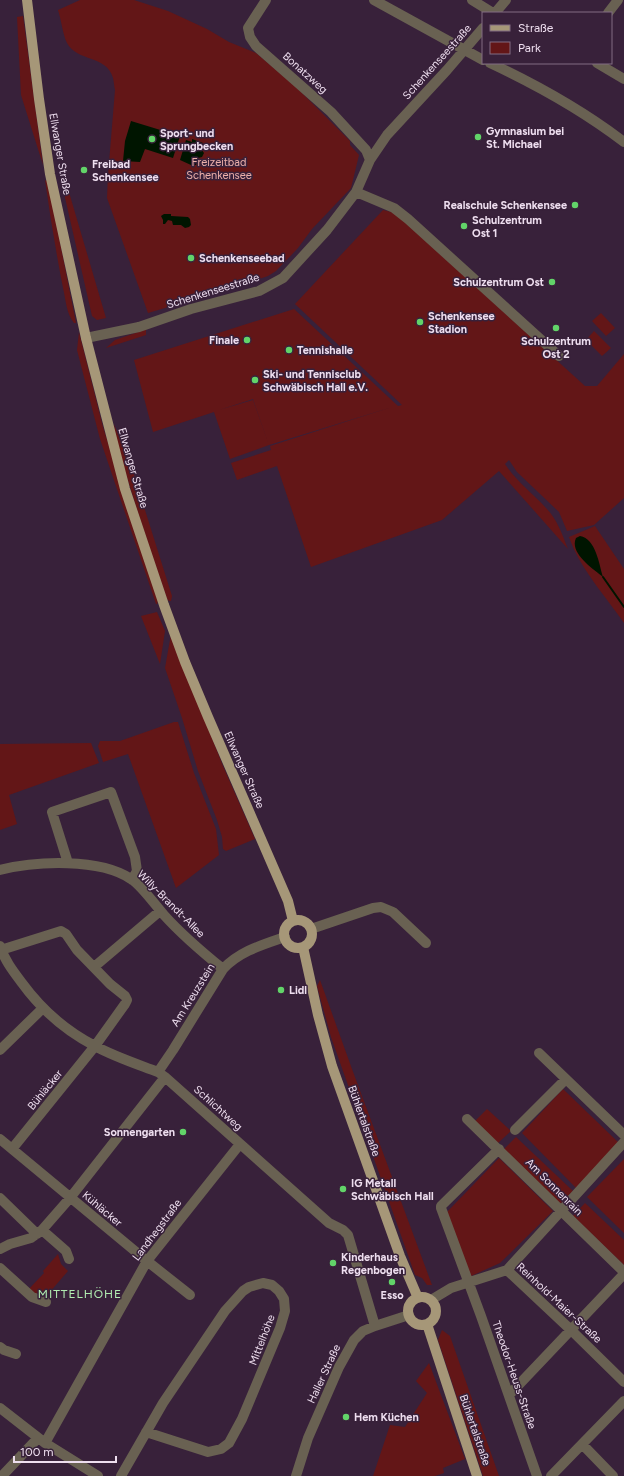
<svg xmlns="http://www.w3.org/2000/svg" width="624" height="1476" font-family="Figtree,sans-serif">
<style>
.green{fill:#631617}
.water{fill:#001500}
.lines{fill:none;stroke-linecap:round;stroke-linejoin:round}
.stream{stroke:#001500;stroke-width:2}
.minor{stroke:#696152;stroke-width:10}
.major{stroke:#a69778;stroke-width:10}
.poi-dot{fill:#62d469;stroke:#38213a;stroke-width:1.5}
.labels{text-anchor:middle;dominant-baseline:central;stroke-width:3;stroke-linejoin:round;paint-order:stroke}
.street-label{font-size:11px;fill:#eedeef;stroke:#38213a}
.poi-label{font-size:11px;font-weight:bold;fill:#eedeef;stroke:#38213a;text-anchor:start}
.park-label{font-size:11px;fill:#edafa9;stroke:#38213a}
.neighbourhood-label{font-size:12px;letter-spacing:1px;fill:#b0ebb0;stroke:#38213a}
</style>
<rect width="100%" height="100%" fill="#38213a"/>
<path class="green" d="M80,0H134L168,11L207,29L229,42L256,53L294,85L350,141V145L359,155L351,188L312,229L298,248L276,271L268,276L233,288L148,313L107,198L108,175L115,90C114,86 114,82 113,78C107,55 77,62 67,43C63,35 61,19 58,10Z
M23,16L43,165L21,95L17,17Z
M45,180L48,182L76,323H74C66,313 66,300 63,288C56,252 50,216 45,180Z
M61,180L66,182L106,318L97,320L92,316Z
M383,210L395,213L585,386H597L624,354V498L594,525L567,531L559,512L517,472L509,460L505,464C516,481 532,493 546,508C557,519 562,534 568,549L499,471L442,520L311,567L277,466L237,480L231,463L271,450L270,446L392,407L269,445L253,399L219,410L253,400L269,445L230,459L214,412L153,432L134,360L294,309L398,406L402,405L295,304Z
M601,313L615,328L606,336L592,321Z
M147,329L146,330V335L106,348L115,340Z
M594,331L611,348L602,356L586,340Z
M79,332L103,427L158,601L157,604H156L100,439L77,350Z
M114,424L134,475L172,596L171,601H169L167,599C155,563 142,527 131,490C124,468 117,447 114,424Z
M595,526L624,569V623C606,597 579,567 569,537Z
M157,612L165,631L160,664L141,616Z
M171,634L223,766L255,839L226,851L223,849L222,837L217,820L198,771L182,718L165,668Z
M174,722H178L194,773L216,829L219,855L176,888L128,754L103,762L98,746L100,741H120Z
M91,743L99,763L9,795L17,824L0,830V744Z
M320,980L352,1069L432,1285H427L422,1278L415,1275L331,1037L317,986Z
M563,1089L619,1143L576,1188L522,1133Z
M487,1109L511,1131L498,1143L475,1121Z
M516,1137L573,1191L560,1204L504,1149Z
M499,1158L553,1211L500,1263L469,1277L446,1213Z
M624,1159V1233L587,1197Z
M585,1203L624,1240V1265L573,1216Z
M58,1254L61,1264L68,1271L49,1293H41L35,1296L28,1290L44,1273L43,1271Z
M442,1330L450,1336L499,1476H483L438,1340Z
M429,1363L465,1459L443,1468L444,1473L435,1476H373L390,1425L405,1427L427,1393L416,1381Z"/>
<path class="water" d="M131,121L180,136L173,158L145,149L140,162L123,161L125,141Z
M192,139L203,143L201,149L204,153L202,157L198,158L196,165L191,164V165L180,160L186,140L192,142Z
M164,214H171V216L188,217L190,219L191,225L189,227L185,228L181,225H173L172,221L168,220L165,224H163V220L161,216Z
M580,536C596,539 599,564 603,577C593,569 569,553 576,538Z"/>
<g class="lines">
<path class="stream" d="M603,577L624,607"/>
<path class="minor" d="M266,0L248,28L250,37L256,46L331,112L366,150L370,160
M374,0L483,60
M472,0L493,13
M495,13L506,0
M608,13L618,0
M490,63C537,85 582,110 624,142
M597,63L624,79
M356,192L394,208L408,219L559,356
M86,338L139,327L191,309L259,291L283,278L327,230L356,192L370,160L387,135L447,70L483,28
M68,863L52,812L111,792L135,857L137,871L132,880
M0,870C36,861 100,858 131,879C141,885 156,906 164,915C182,935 202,952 223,969
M311,929L373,908L381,907L393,912L426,943
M0,946C5,961 13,971 22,983C41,1009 66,1031 95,1046C115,1057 137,1064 158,1072L165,1077L329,1223L343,1230L348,1235L375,1326
M1,950L61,931L66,934L77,950L110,984L125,996L127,1000L125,1004L95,1046L12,1149
M94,967L160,911
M0,1050L43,1008
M539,1053L624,1135
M158,1072L173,1050L223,969C240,951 262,945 285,937
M467,1119L624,1272
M515,1130L566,1079
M0,1139L147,1261L190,1295
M499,1149L441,1206V1208L481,1316L537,1476
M0,1198L37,1234
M42,1230L66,1251L69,1259
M0,1249L10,1244L31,1238L42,1230L70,1198L165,1077
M0,1268L32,1297L46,1302
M507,1270L624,1142
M431,1300L451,1288L507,1270L571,1330L624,1382
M0,1347L4,1350L16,1354
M509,1395L624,1274
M0,1408L45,1443L98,1476
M45,1443L147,1261L240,1144
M582,1444L613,1476
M2,1476L38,1438
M121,1476L163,1403L225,1311L243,1291L249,1287L263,1283L272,1285L279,1291L284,1299L285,1311L280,1328L242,1419L229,1443L221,1449L208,1452L146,1432
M296,1476L308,1438L339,1367L354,1340L363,1331L375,1326L409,1315
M551,1476L624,1401"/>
<path class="major" d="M27,0L39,99L50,174L86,338L125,489L164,605L185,662L208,717L288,901L293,921
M284 934a14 14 0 1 1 28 0a14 14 0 1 1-28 0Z
M303,947L318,1015L332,1066L400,1256L418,1298
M408 1311a14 14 0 1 1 28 0a14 14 0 1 1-28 0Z
M427,1324L477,1476"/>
</g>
<g class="poi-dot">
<circle cx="478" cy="137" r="4"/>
<circle cx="152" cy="139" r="4"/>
<circle cx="84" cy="170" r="4"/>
<circle cx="575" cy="205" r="4"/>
<circle cx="464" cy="226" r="4"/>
<circle cx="191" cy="258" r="4"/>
<circle cx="552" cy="282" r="4"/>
<circle cx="420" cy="322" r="4"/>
<circle cx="556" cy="328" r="4"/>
<circle cx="247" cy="340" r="4"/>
<circle cx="289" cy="350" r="4"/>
<circle cx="255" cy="380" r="4"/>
<circle cx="281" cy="990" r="4"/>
<circle cx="183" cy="1132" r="4"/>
<circle cx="343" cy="1189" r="4"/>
<circle cx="333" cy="1263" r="4"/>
<circle cx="392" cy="1282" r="4"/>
<circle cx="346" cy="1417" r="4"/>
</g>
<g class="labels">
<g class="street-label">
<text transform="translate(437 62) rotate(-48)">Schenkenseestraße</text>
<text transform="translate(305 73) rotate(42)">Bonatzweg</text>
<text transform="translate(60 154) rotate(80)">Ellwanger Straße</text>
<text transform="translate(213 291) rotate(-17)">Schenkenseestraße</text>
<text transform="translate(133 468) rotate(74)">Ellwanger Straße</text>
<text transform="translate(244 770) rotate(66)">Ellwanger Straße</text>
<text transform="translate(171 904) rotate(45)">Willy-Brandt-Allee</text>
<text transform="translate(193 995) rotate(-58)">Am Kreuzstein</text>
<text transform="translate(45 1090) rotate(-51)">Bühläcker</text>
<text transform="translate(218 1108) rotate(42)">Schlichtweg</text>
<text transform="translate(364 1121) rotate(70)">Bühlertalstraße</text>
<text transform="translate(554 1187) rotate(45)">Am Sonnenrain</text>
<text transform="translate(102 1209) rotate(40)">Kühläcker</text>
<text transform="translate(157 1230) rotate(-53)">Landhegstraße</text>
<text transform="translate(559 1303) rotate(43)">Reinhold-Maier-Straße</text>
<text transform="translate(262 1340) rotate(-69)">Mittelhöhe</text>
<text transform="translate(324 1374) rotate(-65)">Haller Straße</text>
<text transform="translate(514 1375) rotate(71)">Theodor-Heuss-Straße</text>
<text transform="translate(475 1430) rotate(71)">Bühlertalstraße</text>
</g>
<g class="poi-label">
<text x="486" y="131">Gymnasium bei<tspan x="486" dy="13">St. Michael</tspan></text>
<text x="160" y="133">Sport- und<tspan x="160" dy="13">Sprungbecken</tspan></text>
<text x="92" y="164">Freibad<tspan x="92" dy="13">Schenkensee</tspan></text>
<text x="567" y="205" text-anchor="end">Realschule Schenkensee</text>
<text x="472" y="220">Schulzentrum<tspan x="472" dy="13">Ost 1</tspan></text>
<text x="199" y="258">Schenkenseebad</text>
<text x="544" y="282" text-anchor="end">Schulzentrum Ost</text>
<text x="428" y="316">Schenkensee<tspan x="428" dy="13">Stadion</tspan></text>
<text x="239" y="340" text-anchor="end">Finale</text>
<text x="556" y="341" text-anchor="middle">Schulzentrum<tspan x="556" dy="13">Ost 2</tspan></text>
<text x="297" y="350">Tennishalle</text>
<text x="263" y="374">Ski- und Tennisclub<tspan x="263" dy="13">Schwäbisch Hall e.V.</tspan></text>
<text x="289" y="990">Lidl</text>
<text x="175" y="1132" text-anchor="end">Sonnengarten</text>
<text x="351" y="1183">IG Metall<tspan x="351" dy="13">Schwäbisch Hall</tspan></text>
<text x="341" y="1257">Kinderhaus<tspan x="341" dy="13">Regenbogen</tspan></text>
<text x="392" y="1295" text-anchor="middle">Esso</text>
<text x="354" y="1417">Hem Küchen</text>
</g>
<g class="park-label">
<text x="219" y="162">Freizeitbad<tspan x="219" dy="13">Schenkensee</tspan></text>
</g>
<g class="neighbourhood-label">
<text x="80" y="1294">MITTELHÖHE</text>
</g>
</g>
<rect x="482" y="12" width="130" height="52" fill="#38213a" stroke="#816d82"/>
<rect x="490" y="25" width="20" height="6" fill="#a69778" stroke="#816d82"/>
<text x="518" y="32" font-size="12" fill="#eedeef">Straße</text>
<rect x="490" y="42" width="20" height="12" fill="#631617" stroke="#816d82"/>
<text x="518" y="52" font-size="12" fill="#eedeef">Park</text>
<path d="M14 1456v6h102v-6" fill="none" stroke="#eedeef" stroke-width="2"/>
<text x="20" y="1456" font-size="12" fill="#eedeef" stroke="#38213a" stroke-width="3" paint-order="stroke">100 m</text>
</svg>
